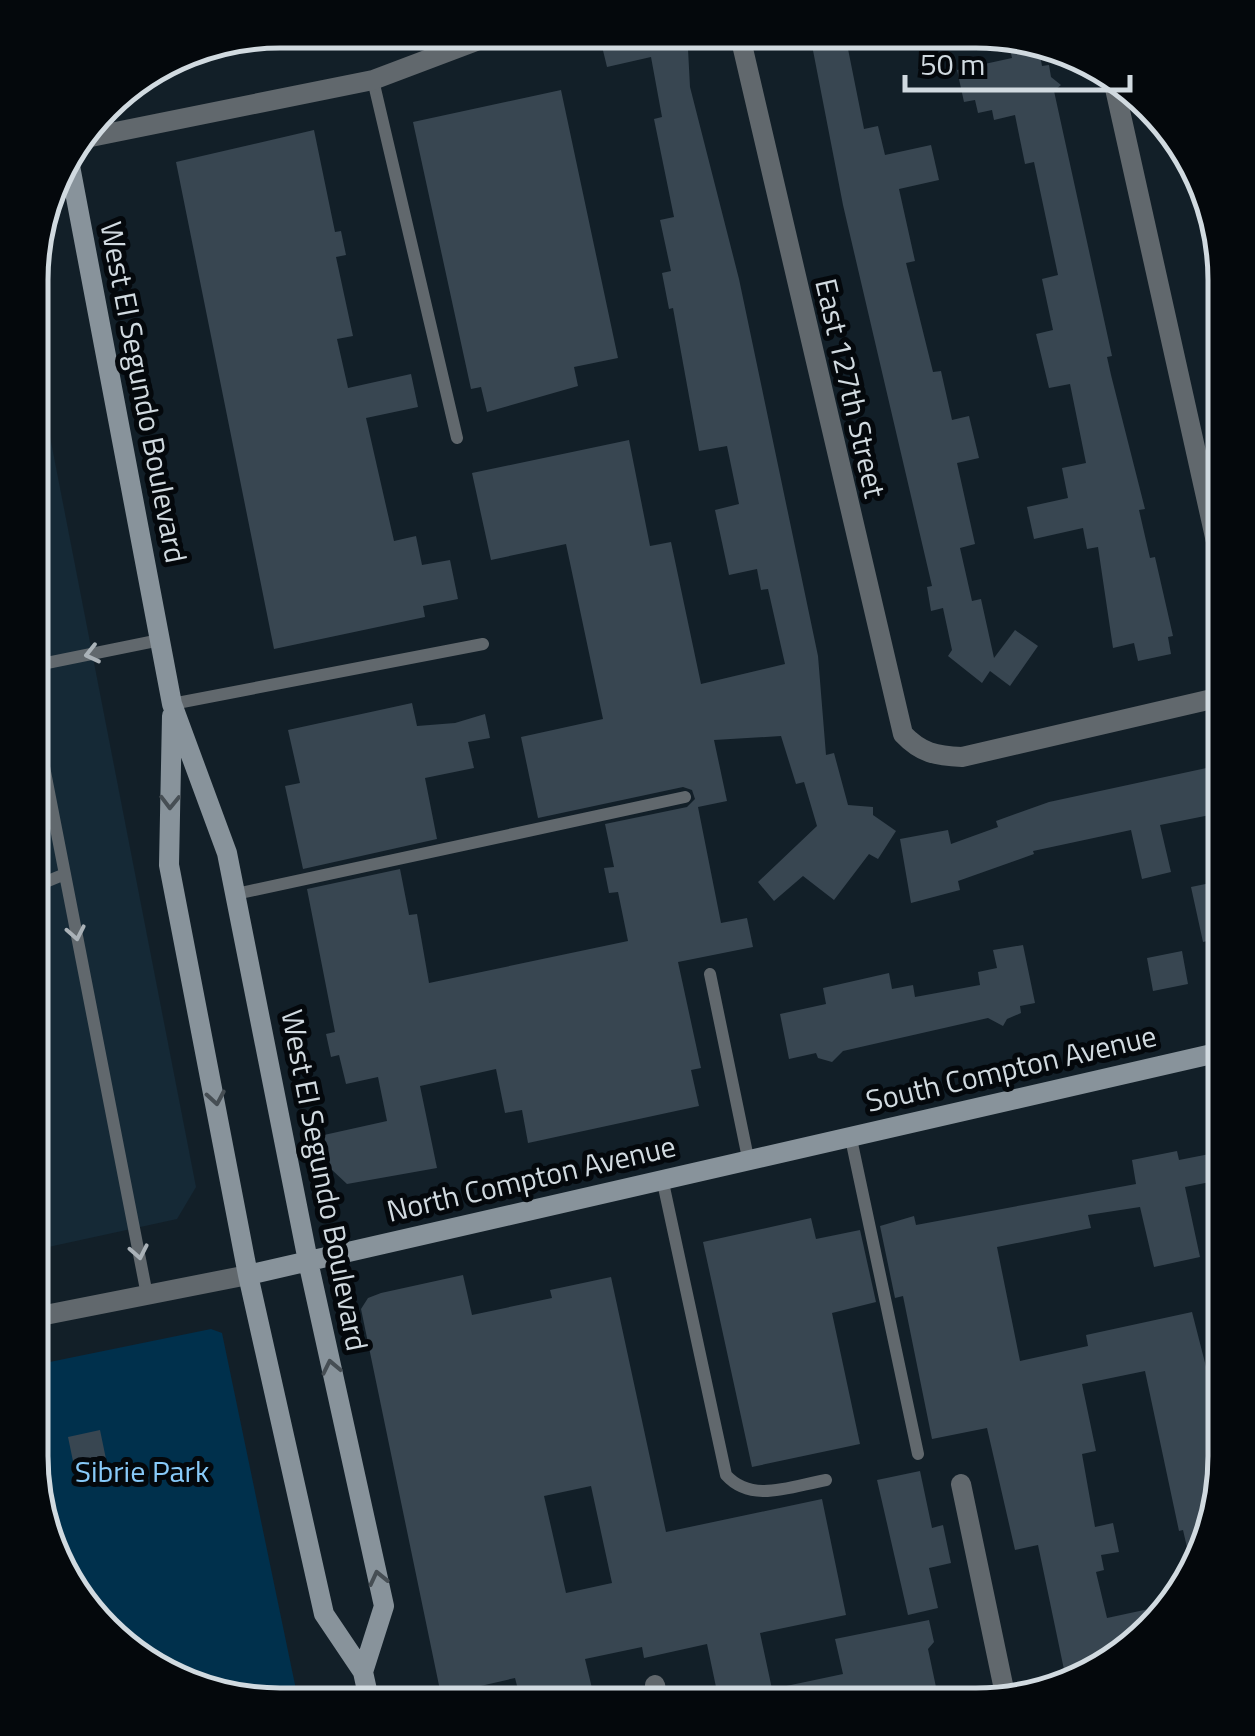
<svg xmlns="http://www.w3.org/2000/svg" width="1255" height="1736" font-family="'Titillium Web',sans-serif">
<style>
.built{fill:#152936}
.green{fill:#00304c}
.building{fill:#384651;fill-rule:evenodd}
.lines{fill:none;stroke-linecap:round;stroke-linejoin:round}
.service{stroke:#61686d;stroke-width:12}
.minor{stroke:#61686d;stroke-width:20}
.tertiary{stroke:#61686d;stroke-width:20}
.secondary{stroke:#88939b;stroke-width:20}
.oneway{stroke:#aab2b8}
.oneway2{stroke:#464e54}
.labels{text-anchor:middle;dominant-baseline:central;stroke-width:10;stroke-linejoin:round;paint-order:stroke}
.street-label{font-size:30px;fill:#d1dae0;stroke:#04080c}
.park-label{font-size:30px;fill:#88caf9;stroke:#04080c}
.rim{fill:none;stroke:#d1dae0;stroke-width:5}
</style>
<rect width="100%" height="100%" fill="#121f28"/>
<path class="built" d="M32,344L196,1187L177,1219L30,1251Z"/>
<path class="green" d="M211,1329L222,1333L299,1704H248L140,1664L55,1566L30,1457V1366Z"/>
<path class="building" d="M845,34L864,129L878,126L885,155L931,145L939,180L899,189L915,261L906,263L933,372L941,371L952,420L969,416L979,458L957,463L975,544L960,548L972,601L981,599L994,658L1015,630L1038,646L1010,686L990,671L982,683L948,656L952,650L943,608L931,611L927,587L932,586L843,205L810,35Z
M692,37L693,47L688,49L690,87L739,279L818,656L826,755L834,753L848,805L873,807V815L896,831L878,859L869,854L834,900L803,876L774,901L758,882L817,826L804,782L796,784L781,736L714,740L727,801L698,807L721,923L747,918L753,947L678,962L701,1068L691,1070L699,1106L528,1143L522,1110L505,1113L496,1069L420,1086L437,1168L347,1184L331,1169L324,1135L387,1121L378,1077L346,1084L339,1055L331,1057L326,1034L335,1032L307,889L400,869L409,915L417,914L429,983L628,941L618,892L609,893L604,868L614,867L605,824L687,807L695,799L692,790L683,787L538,818L521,737L603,719L566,544L491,560L472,473L629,440L650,546L671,542L701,684L785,664L768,589L761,590L757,569L729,575L715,510L739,504L727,446L699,451L673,308L669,309L662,273L671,271L660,220L674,217L654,119L662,117L651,57L607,67L600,38Z
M1028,40L1038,44L1042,66L1049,65L1051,77L1061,85L1054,91L1112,356L1107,357L1111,375L1145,509L1139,510L1150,558L1155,557L1173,636L1168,637L1171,654L1138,661L1134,643L1113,648L1098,547L1087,549L1083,528L1034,539L1027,507L1068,498L1062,468L1086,463L1070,384L1049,388L1036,334L1053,330L1042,279L1058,275L1034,162L1025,164L1015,115L994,120L992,110L978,113L975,100L964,102L957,70L1012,58L1009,44Z
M561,90L618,358L574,367L578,386L487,412L481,387L471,389L413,122Z
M314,130L335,232L341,231L346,255L336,257L353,336L337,339L348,388L411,374L418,407L366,418L394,541L416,536L422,565L450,560L458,599L423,606L425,617L274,649L176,162Z
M412,703L417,726L455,723L485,714L490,738L468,742L474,768L425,778L437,839L303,869L285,786L300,783L288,730Z
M1225,764V812L1160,825L1171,872L1142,879L1131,830L1033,851L1034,854L958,881L960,890L911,903L900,839L948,830L951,844L998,827L996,821L1049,802Z
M1225,880V937L1203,942L1191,887Z
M1023,945L1035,1003L1020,1006L1021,1013L1007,1019L1003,1026L988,1018L843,1051L832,1062L818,1058L816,1053L789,1059L780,1014L826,1004L823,988L889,973L892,989L913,985L915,997L980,985L978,972L997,968L993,950Z
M1182,951L1188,984L1153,991L1147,958Z
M1177,1151L1179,1160L1225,1151V1179L1185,1187L1200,1257L1154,1267L1140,1207L1088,1215L1091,1228L997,1247L1020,1361L1088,1346L1086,1335L1192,1312L1224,1437V1473L1192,1569L1183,1530L1179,1531L1145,1371L1082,1384L1096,1451L1082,1454L1095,1527L1113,1523L1119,1552L1101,1555L1104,1570L1096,1572L1107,1618L1172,1604L1086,1680L1067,1684L1038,1545L1015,1550L987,1428L932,1439L903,1296L895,1298L880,1226L914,1216L916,1225L1136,1184L1132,1160Z
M811,1218L816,1239L860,1230L876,1302L832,1313L860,1444L752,1467L703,1242Z
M463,1275L472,1315L552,1298L550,1290L611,1277L666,1532L822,1499L846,1615L760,1633L772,1689L843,1674L835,1639L929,1620L934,1642L928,1649L940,1706L727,1705L725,1692L716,1687L707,1644L644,1658L642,1647L585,1659L596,1705H522L515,1678L441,1695L361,1309L368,1298L381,1293ZM591,1486L612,1583L566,1593L544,1496Z
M100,1430L106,1459L74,1466L68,1437Z
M920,1471L932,1528L943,1525L951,1563L929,1568L938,1608L908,1615L877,1480Z"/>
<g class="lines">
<path class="service" d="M373,80L457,438
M31,678L37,665L160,640
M31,700L147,1295
M172,704L483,644
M31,888L65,874
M236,894L685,797
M710,974L748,1158
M850,1134L918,1454
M1218,1137L1225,1136
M662,1178L726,1475C752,1504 792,1486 826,1480"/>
<path class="minor" d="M740,36L903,734C921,753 936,756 962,757L1225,696
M1112,75L1225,582
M76,140L373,80L479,40
M961,1484L1006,1699
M655,1685L659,1705"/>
<path class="tertiary" d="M30,1318L248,1275"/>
<path class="secondary" d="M67,150L172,704L227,853L308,1261L384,1606L363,1672
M172,716L169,865L248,1275L324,1614L363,1672L370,1704
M248,1275L1225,1051"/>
</g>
<defs><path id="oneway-chevron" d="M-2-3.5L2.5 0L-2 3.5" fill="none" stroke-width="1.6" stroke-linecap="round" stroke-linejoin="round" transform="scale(2.5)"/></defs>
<g class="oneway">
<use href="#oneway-chevron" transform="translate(92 654) rotate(167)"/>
<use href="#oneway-chevron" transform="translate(76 933) rotate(79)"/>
<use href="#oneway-chevron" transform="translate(139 1252) rotate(79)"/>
</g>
<g class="oneway2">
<use href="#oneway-chevron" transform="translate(170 802) rotate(91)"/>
<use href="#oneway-chevron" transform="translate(216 1098) rotate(80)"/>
<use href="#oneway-chevron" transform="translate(331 1367) rotate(-102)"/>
<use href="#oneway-chevron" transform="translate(378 1578) rotate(-103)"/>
</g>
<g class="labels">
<g class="street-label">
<text transform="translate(851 388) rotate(77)">East 127th Street</text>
<text transform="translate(144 392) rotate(79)">West El Segundo Boulevard</text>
<text transform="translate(1011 1068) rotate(-13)">South Compton Avenue</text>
<text transform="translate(531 1178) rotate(-13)">North Compton Avenue</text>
<text transform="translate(325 1180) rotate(79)">West El Segundo Boulevard</text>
</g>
<g class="park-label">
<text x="142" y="1471">Sibrie Park</text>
</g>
</g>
<path d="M0 0H1255V1736H0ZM280 48H976A232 232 0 0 1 1208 280V1456A232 232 0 0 1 976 1688H280A232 232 0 0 1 48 1456V280A232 232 0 0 1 280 48Z" fill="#04080c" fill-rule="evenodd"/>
<path class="rim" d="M280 48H976A232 232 0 0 1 1208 280V1456A232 232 0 0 1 976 1688H280A232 232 0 0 1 48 1456V280A232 232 0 0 1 280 48Z"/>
<path d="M905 75v15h225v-15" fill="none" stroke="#d1dae0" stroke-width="5"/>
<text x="920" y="75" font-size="30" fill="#d1dae0" stroke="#04080c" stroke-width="8" paint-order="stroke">50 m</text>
</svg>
